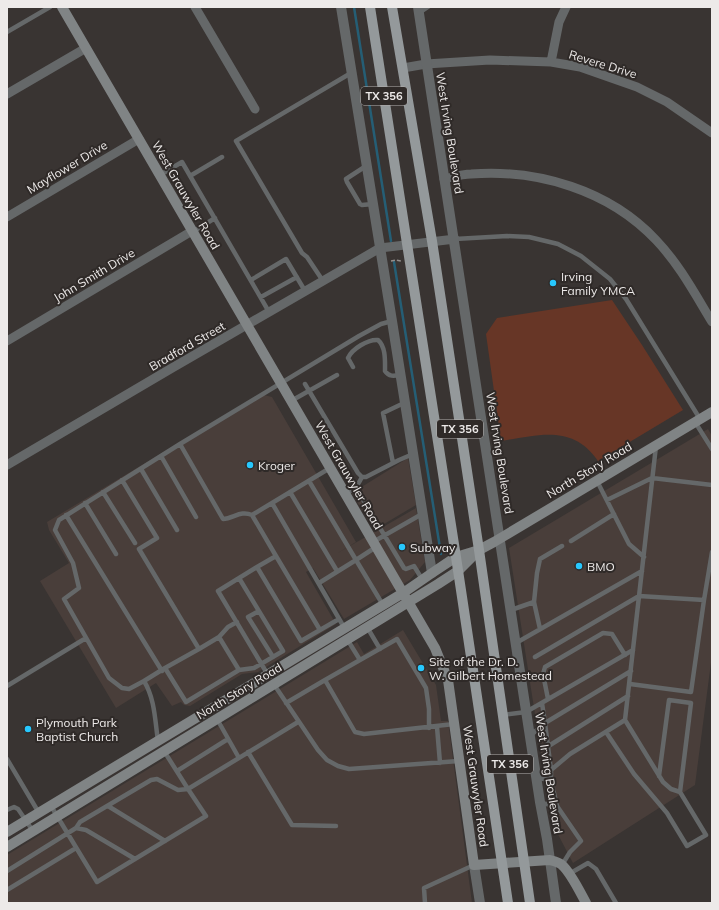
<svg xmlns="http://www.w3.org/2000/svg" width="719" height="910" font-family="Mulish,sans-serif">
<style>
.built{fill:#493e3a}
.pitch{fill:#673626}
.lines{fill:none;stroke-linecap:round;stroke-linejoin:round}
.stream{stroke:#255e75;stroke-width:2.5}
.path{stroke:#94908e;stroke-width:1.5;stroke-dasharray:4 2;stroke-linecap:butt}
.service{stroke:#656869;stroke-width:4.5}
.minor{stroke:#656869;stroke-width:9}
.tertiary{stroke:#656869;stroke-width:10}
.secondary{stroke:#808485;stroke-width:10}
.primary{stroke:#94999b;stroke-width:10}
.poi-dot{fill:#27c8fe;stroke:#2f2a28;stroke-width:1.5}
.labels{text-anchor:middle;dominant-baseline:central;stroke-width:4;stroke-linejoin:round;paint-order:stroke}
.shield{fill:#2f2a28;stroke:#b4b0af;stroke-width:1}
.shield-label{font-size:11px;font-weight:bold;fill:#edeae9}
.street-label{font-size:12px;fill:#edeae9;stroke:#2f2a28}
.poi-label{font-size:12px;fill:#edeae9;stroke:#2f2a28;text-anchor:start}
</style>
<rect width="100%" height="100%" fill="#393432"/>
<path class="built" d="M260,394L272,397L356,542L336,554L416,508L425,562L410,580L344,619L313,568L306,572L336,624L258,672L242,674L190,706L184,705L181,702L172,706L156,683L116,708L40,581L69,563L49,530L47,522Z
M708,429L712,436V655L695,785L573,863L552,823L509,548Z
M408,458L416,505L374,530L352,493Z
M403,630L436,685L441,721H448L472,903H7V855L357,642L364,654Z"/>
<path class="pitch" d="M612,300L642,345L683,410L598,461C573,424 539,435 501,441L486,334L497,318Z"/>
<g class="lines">
<path class="stream" d="M354,7L391,241
M394,262L441,554"/>
<path class="path" d="M391,261L396,260L401,261"/>
<path class="service" d="M419,13L428,7
M7,32L50,7
M366,166L346,179L347,182L360,204L362,205L373,204
M160,175L182,162L269,312
M190,176L222,157
M193,232L215,218
M455,239L507,236L529,237L558,244L581,256L610,279L626,299L700,419
M251,280L286,259L305,291
M323,281L307,257L302,253L236,141L351,73
M261,297L297,277
M353,367L348,358C352,349 368,339 378,340C386,347 385,361 385,371C389,377 394,376 400,375
M305,384L358,473L362,477H366L399,460L413,454
M291,401L337,375
M695,422L712,449
M180,444L223,519C234,518 241,510 252,515L272,503L345,629
M161,456L196,517
M393,463L383,413L404,403
M141,469L177,530
M122,480L157,538L139,549L199,649L219,637L239,670L186,702L165,668L144,681
M309,481L356,560L319,583
M597,481L629,544L644,557
M356,488L404,568L406,569L414,566L422,579
M103,492L135,543
M290,492L337,571
M345,494L356,488L362,477
M607,500L652,478L712,485
M85,503L116,554
M272,503L330,468
M66,515L162,671
M252,515L276,556L257,567L301,641L339,619
M571,541L614,514
M373,542L422,514
M376,547L356,560L383,605
M276,556L320,630
M257,567L218,591L268,675
M239,578L283,651L254,668L239,670
M704,600L712,552
M534,602L537,573L540,559L562,546
M511,610L534,602L540,629
M259,611L248,617L273,657
M367,627L380,649
M219,637L228,627L237,622
M516,643L642,571
M535,657L639,596L704,600L691,692L630,684
M360,660L397,639L426,688L429,709V728
M165,668L199,649
M325,680L360,660L347,639
M273,683L318,750L327,760L338,766L349,769L459,761
M7,686L86,638
M548,699L543,674L545,667L603,633L612,634L625,655
M286,703L325,680L355,732L364,734L454,724
M503,715L526,712L633,650
M217,719L239,758
M437,727L440,763
M606,732L634,774L667,813L687,846L706,835L680,792L671,789L663,782L625,720
M531,735L545,723L542,703
M158,741C155,721 155,699 144,681L129,689L122,688L109,678L64,599L79,588L73,563L55,530L59,520L180,444L359,336L381,324L392,321
M547,747L628,696
M164,751L188,789L298,722
M248,752L292,825L336,826
M7,759L39,813
M551,770L545,723L631,671
M177,771L228,739
M659,776L669,700L691,703L680,792
M537,778L551,780
M541,803L557,806L581,841L570,852L562,865
M51,806L97,882L206,816L188,789L178,790L157,779L151,780L80,822L76,828
M108,806L165,841
M557,806L551,780V770L570,754L625,720L656,446
M7,810L14,807L18,809L33,831
M7,871L76,828L86,830L135,859
M569,874L588,863L596,869L616,903
M7,890L76,848
M425,903L424,888L474,865"/>
<path class="minor" d="M195,7L255,109
M551,62L559,22L566,7
M403,68L426,64L490,60L551,62L580,67L637,87L667,102L712,133
M7,94L86,48
M444,179C453,177 462,174 471,174C538,169 609,190 656,240C679,264 695,294 712,322
M7,217L139,139
M7,341L192,231
M7,465L172,368L380,248L455,239"/>
<path class="tertiary" d="M341,7L392,321L432,573
M418,7L540,802L547,839L556,903
M474,865L480,903"/>
<path class="secondary" d="M62,7L435,648L448,680L474,865L550,860C554,861 559,862 562,865C571,873 580,892 586,903
M7,832L403,593L432,573L456,557L479,550L494,542L712,412
M7,847L438,584L458,571L477,552"/>
<path class="primary" d="M370,7L456,557L508,903
M392,7L432,241L479,550L530,903"/>
</g>
<g class="poi-dot">
<circle cx="553" cy="283" r="4"/>
<circle cx="250" cy="465" r="4"/>
<circle cx="402" cy="547" r="4"/>
<circle cx="579" cy="566" r="4"/>
<circle cx="421" cy="668" r="4"/>
<circle cx="28" cy="729" r="4"/>
</g>
<g class="labels">
<g class="shield">
<rect x="361" y="87" width="46" height="18" rx="3"/>
<rect x="437" y="420" width="46" height="18" rx="3"/>
<rect x="487" y="755" width="46" height="18" rx="3"/>
</g>
<g class="shield-label">
<text x="384" y="96">TX 356</text>
<text x="460" y="429">TX 356</text>
<text x="510" y="764">TX 356</text>
</g>
<g class="street-label">
<text transform="translate(603 64) rotate(17)">Revere Drive</text>
<text transform="translate(450 133) rotate(81)">West Irving Boulevard</text>
<text transform="translate(67 167) rotate(-31)">Mayflower Drive</text>
<text transform="translate(186 195) rotate(60)">West Grauwyler Road</text>
<text transform="translate(94 275) rotate(-31)">John Smith Drive</text>
<text transform="translate(187 346) rotate(-30)">Bradford Street</text>
<text transform="translate(500 453) rotate(81)">West Irving Boulevard</text>
<text transform="translate(589 470) rotate(-31)">North Story Road</text>
<text transform="translate(349 475) rotate(60)">West Grauwyler Road</text>
<text transform="translate(239 691) rotate(-31)">North Story Road</text>
<text transform="translate(549 773) rotate(81)">West Irving Boulevard</text>
<text transform="translate(476 786) rotate(82)">West Grauwyler Road</text>
</g>
<g class="poi-label">
<text x="561" y="276">Irving<tspan x="561" dy="14">Family YMCA</tspan></text>
<text x="258" y="465">Kroger</text>
<text x="410" y="547">Subway</text>
<text x="587" y="566">BMO</text>
<text x="429" y="661">Site of the Dr. D.<tspan x="429" dy="14">W. Gilbert Homestead</tspan></text>
<text x="36" y="722">Plymouth Park<tspan x="36" dy="14">Baptist Church</tspan></text>
</g>
</g>
<rect width="719" height="910" fill="none" stroke="#edeae9" stroke-width="16"/>
</svg>
